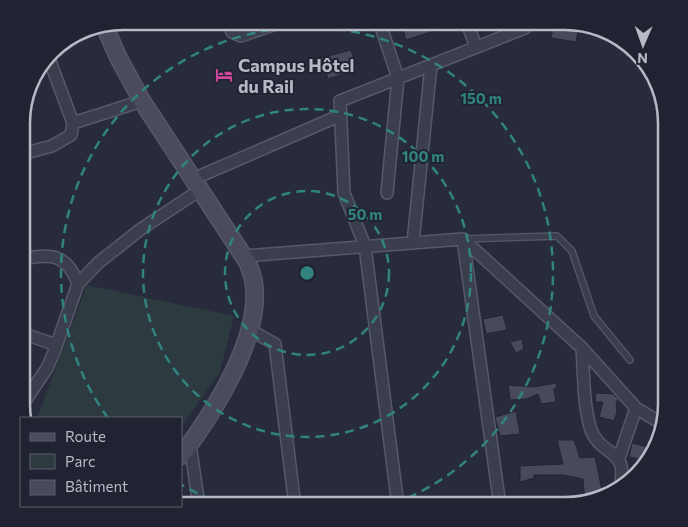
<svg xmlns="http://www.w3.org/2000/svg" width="688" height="527" font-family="Commissioner,sans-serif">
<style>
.green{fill:#2d3b40}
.building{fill:#474a5c;stroke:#222533}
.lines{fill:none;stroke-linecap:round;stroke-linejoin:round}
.lane-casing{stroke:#565967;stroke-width:8}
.street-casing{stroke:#565967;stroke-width:14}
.secondary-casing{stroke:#565967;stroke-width:19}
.lane{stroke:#3b3e4c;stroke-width:5.5}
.street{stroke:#3b3e4c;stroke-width:11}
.secondary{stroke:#4a4c5e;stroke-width:16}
.ring{fill:none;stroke:#318380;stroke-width:2.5;stroke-dasharray:9 6}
.labels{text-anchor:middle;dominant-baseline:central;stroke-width:4;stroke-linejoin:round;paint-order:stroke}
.poi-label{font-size:18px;font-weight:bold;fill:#b7b9c7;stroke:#202331;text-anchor:start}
.rim{fill:none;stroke:#b7b9c7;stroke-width:2.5}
.centre{fill:#318380;stroke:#202331;stroke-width:2.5}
.ring-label{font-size:15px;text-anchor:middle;font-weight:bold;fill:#318380;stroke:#202331;stroke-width:4;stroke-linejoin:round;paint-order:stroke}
</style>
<rect width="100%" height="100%" fill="#272b3b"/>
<path class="green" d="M87,285L234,316L220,372L181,427V418H37Z"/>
<path class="building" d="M554,22L571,21L579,25L576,42L551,38Z
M406,23H452V25L406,40L402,25Z
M351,50L357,69L328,79L321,58Z
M503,315L507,330L486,334L483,319Z
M522,339L524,349L516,353L510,342Z
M556,383L557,388L554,389L556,402L541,404L538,394L526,399L510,400L508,385L533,387Z
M596,393L613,394L620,401H616L617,412L614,421L599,417L603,402H595Z
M516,411L520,434L500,436L495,417Z
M557,440H574L580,458L595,457L603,495L585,501L583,479L563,475H534V478L520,482V466L563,464Z
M632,443L651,448L646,460L629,457Z"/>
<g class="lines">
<g class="lane-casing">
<path id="lane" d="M465,239L557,236L572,251L594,316L630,360"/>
</g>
<g class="street-casing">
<path id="street" d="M467,23L476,47
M380,24L398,78L387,193
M229,25L232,32L241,36L273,25
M73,123L142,101
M22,154L52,146L71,135L73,123L48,56
M193,179L341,115
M463,239L500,506
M413,243L431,65
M243,256L463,239L582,348L636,408L661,423
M22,259C51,253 67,254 78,284
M250,330L275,344L295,506
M22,333L56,345
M582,348C584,374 583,405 591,430C602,458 629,447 620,487
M21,407L47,368L54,352L78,284L98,263L141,229L200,190
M190,444L199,506
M619,458L636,408
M398,506L365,246L344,193L340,101L525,28"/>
</g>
<g class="secondary-casing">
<path id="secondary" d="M105,27L118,57L142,101L248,263C250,270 254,278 254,285C261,339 212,415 181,456"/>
</g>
<use href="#lane" class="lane"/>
<use href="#street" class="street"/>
<use href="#secondary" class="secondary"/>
</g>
<g class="ring">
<circle cx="307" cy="273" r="82"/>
<circle cx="307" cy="273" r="164"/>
<path d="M225 505A246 246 0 0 1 182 485M108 418A246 246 0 1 1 387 506"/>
</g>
<defs>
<g id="hotel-bare" transform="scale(1.35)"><path d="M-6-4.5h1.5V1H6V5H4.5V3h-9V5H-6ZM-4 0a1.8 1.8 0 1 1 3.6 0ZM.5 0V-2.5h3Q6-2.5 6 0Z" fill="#d1479c" stroke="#202331" stroke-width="2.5" paint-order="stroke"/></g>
</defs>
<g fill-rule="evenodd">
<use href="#hotel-bare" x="224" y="75"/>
</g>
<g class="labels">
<g class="poi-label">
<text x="238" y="65">Campus Hôtel<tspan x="238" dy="21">du Rail</tspan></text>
</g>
</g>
<path d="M0 0H688V527H0ZM123 30H565A93 93 0 0 1 658 123V404A93 93 0 0 1 565 497H123A93 93 0 0 1 30 404V123A93 93 0 0 1 123 30Z" fill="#202331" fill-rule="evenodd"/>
<path class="rim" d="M123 30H565A93 93 0 0 1 658 123V404A93 93 0 0 1 565 497H123A93 93 0 0 1 30 404V123A93 93 0 0 1 123 30Z"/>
<circle cx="307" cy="273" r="8" class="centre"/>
<g class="ring-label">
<text x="481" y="104">150 m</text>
<text x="423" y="162">100 m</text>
<text x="365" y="220">50 m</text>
</g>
<rect x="20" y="417" width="162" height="90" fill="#202331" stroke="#5c5f6d"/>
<rect x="30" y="433" width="25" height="8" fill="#4a4c5e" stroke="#5c5f6d"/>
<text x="65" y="442" font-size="15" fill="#b7b9c7">Route</text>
<rect x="30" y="454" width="25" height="15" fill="#2d3b40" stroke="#5c5f6d"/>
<text x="65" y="467" font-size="15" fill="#b7b9c7">Parc</text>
<rect x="30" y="480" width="25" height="15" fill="#474a5c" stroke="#5c5f6d"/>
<text x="65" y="492" font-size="15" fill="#b7b9c7">Bâtiment</text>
<g transform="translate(643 45) rotate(182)" stroke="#202331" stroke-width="4" paint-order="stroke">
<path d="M0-4L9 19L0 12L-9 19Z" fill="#b7b9c7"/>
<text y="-8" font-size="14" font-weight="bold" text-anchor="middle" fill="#b7b9c7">N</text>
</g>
</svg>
